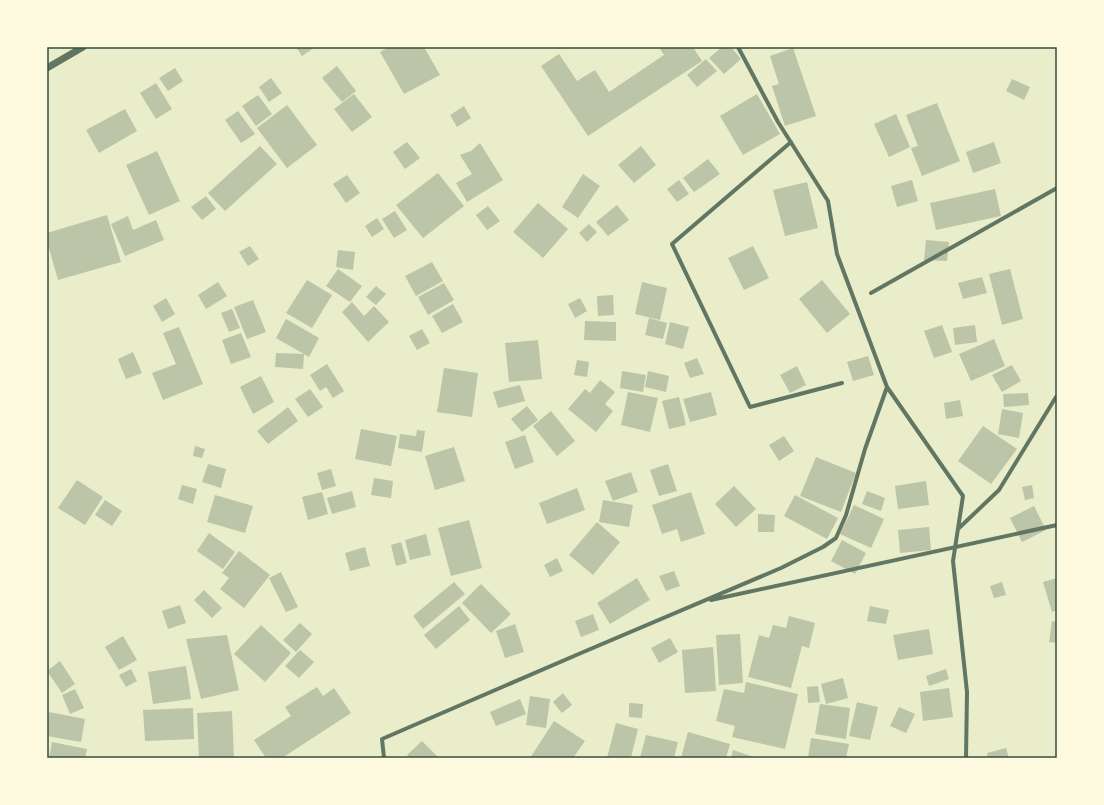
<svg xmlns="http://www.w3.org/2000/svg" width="1104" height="805" font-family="Rubik,sans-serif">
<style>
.building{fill:#bcc5a7}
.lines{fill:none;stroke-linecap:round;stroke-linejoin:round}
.minor{stroke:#617663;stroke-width:4}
.tertiary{stroke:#617663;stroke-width:7}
.neatline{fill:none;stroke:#344e41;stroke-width:1.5}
</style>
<rect width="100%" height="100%" fill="#e9edc9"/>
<path class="building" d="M296,47H315L302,56Z
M389,47H424L440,75L404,94L380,52Z
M659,47H693L702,61L588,136L541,66L559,54L577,81L595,70L609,92L664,55Z
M722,47H731L741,59L724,74L709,58Z
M793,48L816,116L785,126L772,86L779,84L770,56Z
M706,59L717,71L697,87L687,75Z
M337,66L356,91L342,102L322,78Z
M175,68L183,81L168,91L159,78Z
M271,78L282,93L269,102L259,87Z
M1012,79L1030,87L1024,100L1006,91Z
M156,83L172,109L156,119L140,93Z
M354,94L372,117L352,132L334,109Z
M757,94L780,134L743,155L720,116Z
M258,95L272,114L256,126L242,106Z
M937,103L960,161L922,176L911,148L918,146L906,115Z
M287,105L317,145L287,168L257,128Z
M464,106L471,118L457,127L450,115Z
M125,109L137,131L99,153L86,130Z
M238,111L255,134L241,143L225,120Z
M896,114L910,147L889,157L874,124Z
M407,142L420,158L405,169L393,152Z
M994,142L1001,163L973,173L966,152Z
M480,143L503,180L467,202L456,183L472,174L460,155L471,151Z
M260,146L277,164L225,211L208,193Z
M641,146L656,165L634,183L618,165Z
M157,151L180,201L149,215L126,165Z
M708,159L720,174L694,192L683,178Z
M438,173L464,206L423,238L396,205Z
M583,174L600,186L578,218L562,207Z
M347,175L360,193L346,203L333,184Z
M679,180L689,194L677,202L667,189Z
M912,180L918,201L897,207L891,186Z
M807,182L818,228L785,236L773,190Z
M995,189L1001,216L936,230L930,203Z
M206,196L216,209L202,220L191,207Z
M538,203L568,229L543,258L513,232Z
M617,205L629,220L608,236L596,222Z
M488,206L500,221L487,230L476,215Z
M395,211L407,230L394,238L382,219Z
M107,215L121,262L58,280L47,241V233Z
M128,216L133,230L156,220L164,240L125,256L111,224Z
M377,218L384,229L372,237L365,226Z
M589,224L597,232L587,242L579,233Z
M926,240L949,242L947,261L924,260Z
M250,246L259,259L248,266L239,252Z
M753,246L769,278L744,290L728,258Z
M338,250L355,252L353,270L336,267Z
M432,262L443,281L416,296L405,276Z
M338,269L362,286L350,302L326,286Z
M1010,269L1023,319L1002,325L989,274Z
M982,277L987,293L963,299L958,283Z
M307,280L332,295L312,328L286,313Z
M822,280L850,314L827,333L799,299Z
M218,282L227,296L206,309L198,295Z
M642,282L667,288L660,320L635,314Z
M444,283L454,300L428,315L418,297Z
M376,286L386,294L376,305L366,297Z
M613,295L614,315L598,316L597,296Z
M166,298L175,314L162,322L153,306Z
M580,298L587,311L575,318L568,304Z
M253,300L266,332L247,339L234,307Z
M352,302L364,316L374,306L389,322L368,342L342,312Z
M453,304L463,322L442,333L432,316Z
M232,309L240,328L229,332L221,313Z
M649,318L667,323L663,339L645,335Z
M286,319L319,338L309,357L276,338Z
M585,321L616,322V341L584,340Z
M670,322L689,327L683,349L665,344Z
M942,325L952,352L934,358L924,331Z
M975,325L977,342L955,345L953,328Z
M179,327L203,384L163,400L152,373L176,364L163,333Z
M422,329L430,343L417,350L409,336Z
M241,333L251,357L231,364L222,340Z
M994,339L1005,366L971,381L959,354Z
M538,340L542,379L509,382L505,343Z
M133,352L142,373L126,379L118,359Z
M276,353L304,354L303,369L275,367Z
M868,356L874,375L853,381L847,362Z
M697,358L704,374L690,378L684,363Z
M577,360L589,362L587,377L574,375Z
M327,364L344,391L333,398L326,387L320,391L310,375Z
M1012,365L1021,381L1002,392L992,375Z
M797,366L806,385L790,393L780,375Z
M444,368L478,373L472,417L437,412Z
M622,371L646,375L643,392L620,388Z
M648,371L669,376L666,392L645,387Z
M261,376L274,402L253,414L240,387Z
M600,380L615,392L605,404L613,411L596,432L568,409L585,389L590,393Z
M520,385L525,401L498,408L493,392Z
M310,389L323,407L308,417L295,399Z
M628,392L658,398L650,432L621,425Z
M711,392L717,415L690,422L683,399Z
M1028,393L1029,405L1004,407L1003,394Z
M679,397L686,425L669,429L662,401Z
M960,400L963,416L946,419L944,403Z
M527,406L538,420L522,432L511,419Z
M288,407L298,421L268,444L257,431Z
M1002,409L1023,413L1019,438L998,434Z
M551,411L575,441L557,456L533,426Z
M983,426L1017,449L991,484L958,461Z
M361,429L397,436L391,466L355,459Z
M417,430L425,431L422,452L398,448L400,434L416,436Z
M525,435L534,462L515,469L505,442Z
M784,436L794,451L779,461L769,445Z
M195,446L205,449L202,458L193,456Z
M454,447L465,481L435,490L425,456Z
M816,457L856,473L841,512L800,496Z
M208,464L226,469L221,488L202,482Z
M668,464L677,491L659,496L650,470Z
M331,469L336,486L322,490L317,473Z
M631,472L638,492L613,501L605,481Z
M374,478L393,481L391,498L371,495Z
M77,480L103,497L85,525L58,508Z
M926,481L929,505L898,509L895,486Z
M182,485L197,489L193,504L178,499Z
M1032,485L1034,498L1025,500L1022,487Z
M734,486L756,509L736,527L715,504Z
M577,488L585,510L547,524L539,503Z
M352,491L356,507L332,514L327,498Z
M867,491L885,498L881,511L862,504Z
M322,492L328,514L308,520L302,497Z
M691,492L705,534L681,542L677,529L662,534L652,505Z
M215,495L253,506L245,533L207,522Z
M795,495L838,518L827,539L784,516Z
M105,500L122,511L112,526L95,515Z
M603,500L633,505L629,527L599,522Z
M854,505L884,519L871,548L840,534Z
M1034,506L1046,530L1022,542L1010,518Z
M758,514L775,515L774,532H758Z
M469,520L482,568L451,576L438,528Z
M597,522L620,542L593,575L569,555Z
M929,527L931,550L900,553L898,530Z
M209,533L235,552L223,569L197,551Z
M426,534L431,555L410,560L405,540Z
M842,540L866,553L855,574L831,561Z
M401,542L407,563L396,566L391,545Z
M365,547L370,566L350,571L345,553Z
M239,551L270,575L244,608L220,589L229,578L222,573Z
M557,558L563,571L550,577L544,565Z
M674,571L680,586L666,591L659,576Z
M281,572L298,607L286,612L269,578Z
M637,578L650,600L610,624L597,603Z
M1057,578V610L1052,612L1043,582Z
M454,582L465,594L423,629L413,616Z
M1002,582L1006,595L994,598L990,586Z
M481,584L511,614L491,633L462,603Z
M204,590L222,608L212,618L194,600Z
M180,605L186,623L168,629L162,611Z
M459,606L470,620L436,649L424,635Z
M870,606L889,610L886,624L867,621Z
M593,614L599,630L581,637L575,621Z
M789,616L815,623L809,648L802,646L791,688L748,677L759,635L769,638L773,625L786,628Z
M1052,621L1057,622V643L1049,642Z
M300,623L312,634L296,652L283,640Z
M515,624L524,652L505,658L496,631Z
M261,625L291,653L265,682L234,654Z
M929,629L933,654L898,660L893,635Z
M740,634L743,683L719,685L716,635Z
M227,635L239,690L201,699L186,639Z
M123,636L137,660L119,670L105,647Z
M670,638L678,652L659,663L651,648Z
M713,647L716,691L685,693L682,650Z
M300,650L314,662L299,678L285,666Z
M60,661L75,684L62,693L47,671Z
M186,666L191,699L153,704L148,672Z
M131,669L137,681L126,687L119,675Z
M946,669L949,679L929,686L926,676Z
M843,678L848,698L826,704L821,684Z
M746,682L798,694L785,749L732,737L735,726L716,721L724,689L744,693Z
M818,686L820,702L808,703L807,687Z
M317,687L323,696L334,688L351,713L282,758H266L254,740L291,716L285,707Z
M949,688L953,717L923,721L920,692Z
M75,689L84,708L70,714L62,695Z
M563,693L572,705L562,713L553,702Z
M530,696L550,699L546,728L526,725Z
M520,699L526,714L496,726L490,712Z
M857,702L878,707L870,740L849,736Z
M629,703L643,704L642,718L629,717Z
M820,704L850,708L846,739L815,734Z
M899,707L915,714L906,733L890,726Z
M193,708L194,739L145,741L143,710Z
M232,711L234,758H199L197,713Z
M49,712L85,719L81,742L47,736V725Z
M554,721L585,741L573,758H530Z
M616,723L638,729L631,758H607Z
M688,732L730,744L726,758H681Z
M646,735L678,742L674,758H640Z
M811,738L849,744L846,758H808Z
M422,741L439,758H410L407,755Z
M52,742L87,749L85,758H49Z
M1006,748L1009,758H988L987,753Z
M733,750L757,758H731Z"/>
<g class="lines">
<path class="minor" d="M738,47L778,122L828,201L837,254L887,387L963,496L953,561L967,692L966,758
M791,142L672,244L750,407L842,383
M871,293L1057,188
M958,529L999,490L1056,397H1057
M711,600L1057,525
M384,758L382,739L581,653L781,568L823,547L836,538L846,515L865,449L887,387"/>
<path class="tertiary" d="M47,68L83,47"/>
</g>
<rect width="1104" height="805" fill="none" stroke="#fefae0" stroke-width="96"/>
<rect x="48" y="48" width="1008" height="709" class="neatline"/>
</svg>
